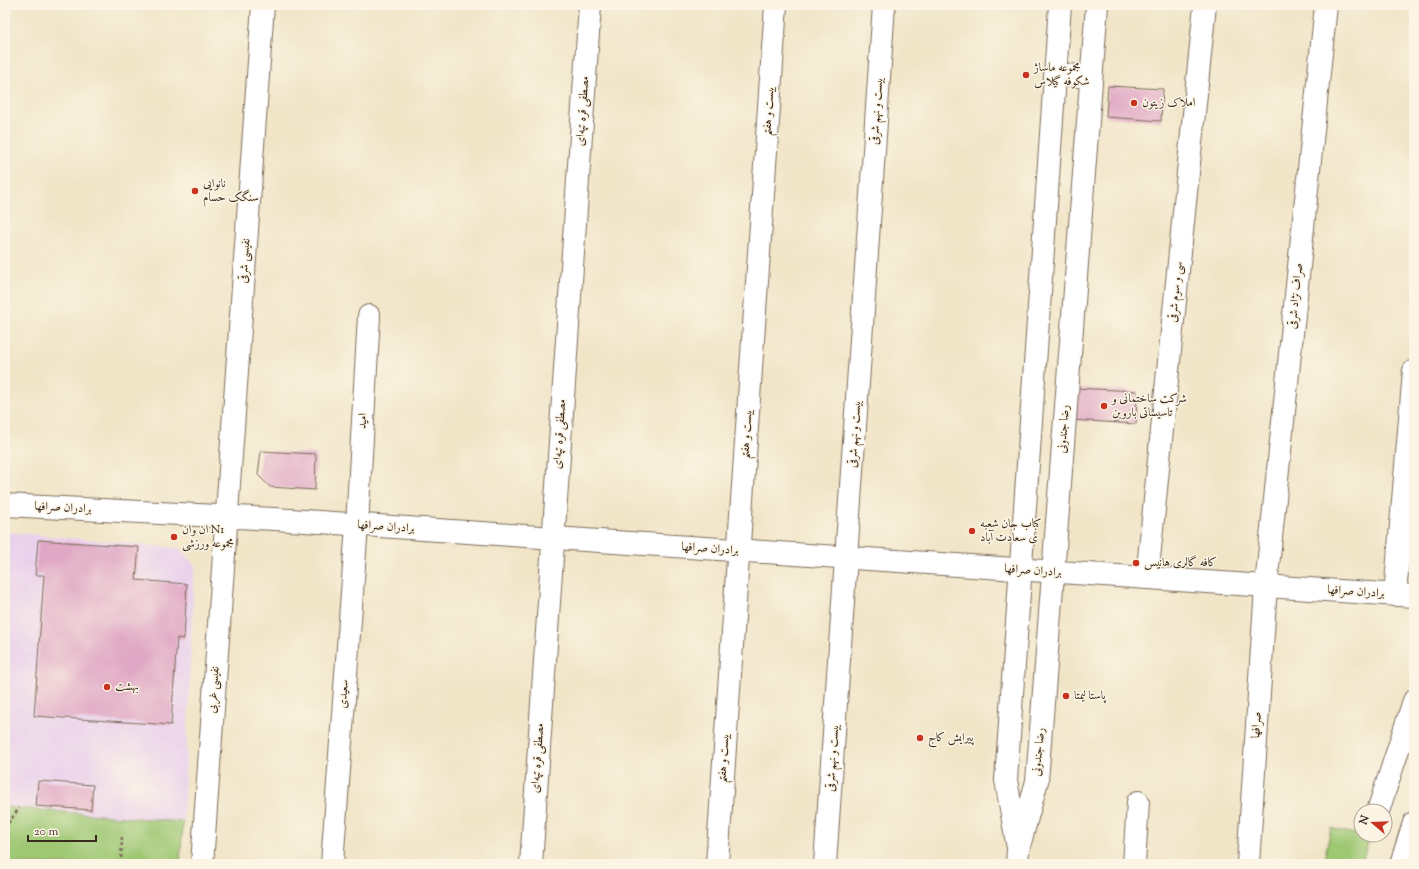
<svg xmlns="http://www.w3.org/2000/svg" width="1419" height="869" font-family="'Sorts Mill Goudy',Amiri,serif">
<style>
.built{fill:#ead1ec}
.green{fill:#9fc873;stroke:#6d7948}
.building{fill:#e0a8c5}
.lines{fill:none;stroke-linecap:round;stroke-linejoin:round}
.street-casing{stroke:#7b6b5a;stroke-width:24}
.secondary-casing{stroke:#7b6b5a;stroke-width:24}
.path{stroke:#7b6b5a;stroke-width:2.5;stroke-dasharray:3 3;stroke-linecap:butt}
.street{stroke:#fff;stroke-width:22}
.secondary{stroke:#fff;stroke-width:22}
.poi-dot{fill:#c8321e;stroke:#fcf5e5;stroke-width:1.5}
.labels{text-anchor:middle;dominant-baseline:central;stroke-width:3;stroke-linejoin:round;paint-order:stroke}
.poi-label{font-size:12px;fill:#3b2a1e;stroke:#fcf5e5;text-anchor:start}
.street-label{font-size:12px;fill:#3b2a1e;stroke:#fcf5e5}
</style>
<rect width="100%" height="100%" fill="#fcf5e5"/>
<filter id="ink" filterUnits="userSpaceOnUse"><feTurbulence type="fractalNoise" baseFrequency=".025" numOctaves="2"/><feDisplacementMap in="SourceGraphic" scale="8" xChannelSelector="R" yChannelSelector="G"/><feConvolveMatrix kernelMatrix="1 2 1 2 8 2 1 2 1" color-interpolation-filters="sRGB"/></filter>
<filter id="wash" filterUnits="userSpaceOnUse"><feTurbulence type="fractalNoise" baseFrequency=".012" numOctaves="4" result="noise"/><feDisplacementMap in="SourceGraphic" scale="16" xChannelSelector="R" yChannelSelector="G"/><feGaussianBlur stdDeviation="0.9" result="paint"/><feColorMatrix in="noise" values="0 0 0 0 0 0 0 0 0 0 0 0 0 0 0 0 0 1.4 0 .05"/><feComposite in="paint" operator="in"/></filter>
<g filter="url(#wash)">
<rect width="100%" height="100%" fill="#f1e5c8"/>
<path class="built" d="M5,532L179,548L195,566L183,822L5,807Z"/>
<path class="green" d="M1414,490V566H1406Z
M5,807L183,822L180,864H5Z
M1331,828L1370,838L1361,864H1323Z"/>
<g id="blocks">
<path class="building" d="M1108,86L1163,89L1161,121L1106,117Z
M1073,388L1137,391L1136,424L1071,420Z
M261,451L316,454L315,490L270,487L258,475Z
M38,540L139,547L136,580L187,584L184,639L177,638L171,725L34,716L44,575H35Z
M38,781L93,785L91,810L36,806Z"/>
</g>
</g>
<g filter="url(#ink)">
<use href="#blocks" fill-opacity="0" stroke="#7b6b5a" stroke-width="1"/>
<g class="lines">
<g class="street-casing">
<path id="street" d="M1056,74L1091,77
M1147,578L1205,5
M1395,595L1414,371
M1378,811L1414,701
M1017,843L1006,780L1060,5
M332,864L357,525L369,316
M531,864L590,5
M717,864L776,5
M825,864L884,5
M1017,864L1018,850L1037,781L1097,5
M1134,864L1138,802
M1248,864L1266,586L1326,5"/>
</g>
<g class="secondary-casing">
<path id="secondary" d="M5,505L275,519L1414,596
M202,864L263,5
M1401,864L1414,823"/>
</g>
<path class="path" d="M5,828L19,808
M121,864L122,834"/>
<use href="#street" class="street"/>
<use href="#secondary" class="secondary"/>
</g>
</g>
<g class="poi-dot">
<circle cx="1026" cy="75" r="4"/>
<circle cx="1134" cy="103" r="4"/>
<circle cx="195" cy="191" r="4"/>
<circle cx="1104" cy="406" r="4"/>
<circle cx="972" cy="531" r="4"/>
<circle cx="174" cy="537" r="4"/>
<circle cx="1136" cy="563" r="4"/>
<circle cx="107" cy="687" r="4"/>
<circle cx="1066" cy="696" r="4"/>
<circle cx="920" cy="738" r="4"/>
</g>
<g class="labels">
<g class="poi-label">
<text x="1034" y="68">مجموعه ماساژ<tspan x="1034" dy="14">شکوفه گیلاس</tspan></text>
<text x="1142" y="103">املاک زیتون</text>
<text x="203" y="184">نانوایی<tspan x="203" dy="14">سنگک حسام</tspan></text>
<text x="1112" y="399">شرکت ساختمانی و<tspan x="1112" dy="14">تاسیساتی باروبن</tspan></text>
<text x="980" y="524">کباب جان شعبه<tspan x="980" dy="14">ی سعادت آباد</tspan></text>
<text x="182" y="530">ان وان N1<tspan x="182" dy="14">مجموعه ورزشی</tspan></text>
<text x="1144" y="563">کافه گالری هانیس</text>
<text x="115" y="687">بهشت</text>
<text x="1074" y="696">پاستا لیمتا</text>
<text x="928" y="738">پیرایش کاج</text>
</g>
<g class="street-label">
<text transform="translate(583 111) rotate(-86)">مصطفی قره تپه‌ای</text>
<text transform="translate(769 111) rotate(-86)">بیست و هفتم</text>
<text transform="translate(877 111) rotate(-86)">بیست و نهم شرقی</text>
<text transform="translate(245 261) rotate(-86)">نفیسی شرقی</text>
<text transform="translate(1176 292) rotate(-84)">سی و سوم شرقی</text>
<text transform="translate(1296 296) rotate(-84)">صراف‌ نژاد شرقی</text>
<text transform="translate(363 421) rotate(-87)">امید</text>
<text transform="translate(1064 429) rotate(-86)">رضا جندونی</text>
<text transform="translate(560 434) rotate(-86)">مصطفی قره تپه‌ای</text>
<text transform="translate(747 434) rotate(-86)">بیست و هفتم</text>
<text transform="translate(855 434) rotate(-86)">بیست و نهم شرقی</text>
<text transform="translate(63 508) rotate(3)">برادران صرافها</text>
<text transform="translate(386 527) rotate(4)">برادران صرافها</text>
<text transform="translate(710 549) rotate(4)">برادران صرافها</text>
<text transform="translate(1033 571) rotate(4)">برادران صرافها</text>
<text transform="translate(1356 592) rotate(4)">برادران صرافها</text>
<text transform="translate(214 690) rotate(-86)">نفیسی غربی</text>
<text transform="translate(344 694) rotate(-86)">سعیدی</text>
<text transform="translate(1257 725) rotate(-86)">صرافها</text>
<text transform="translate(1039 752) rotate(-85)">رضا جندونی</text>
<text transform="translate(538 758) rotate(-86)">مصطفی قره تپه‌ای</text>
<text transform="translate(724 758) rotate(-86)">بیست و هفتم</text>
<text transform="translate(833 758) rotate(-86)">بیست و نهم شرقی</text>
</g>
</g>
<rect width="1419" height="869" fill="none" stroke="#fcf5e5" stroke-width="20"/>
<g transform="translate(1373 823) rotate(289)"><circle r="19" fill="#fcf5e5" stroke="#afa495"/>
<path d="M0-3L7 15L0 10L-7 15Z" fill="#c8321e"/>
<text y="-6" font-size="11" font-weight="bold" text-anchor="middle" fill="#3b2a1e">N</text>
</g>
<path d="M28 835v6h68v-6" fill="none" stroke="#3b2a1e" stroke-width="2"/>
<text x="34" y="835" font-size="12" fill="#3b2a1e" stroke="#fcf5e5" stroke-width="3" paint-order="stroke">20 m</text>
</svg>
